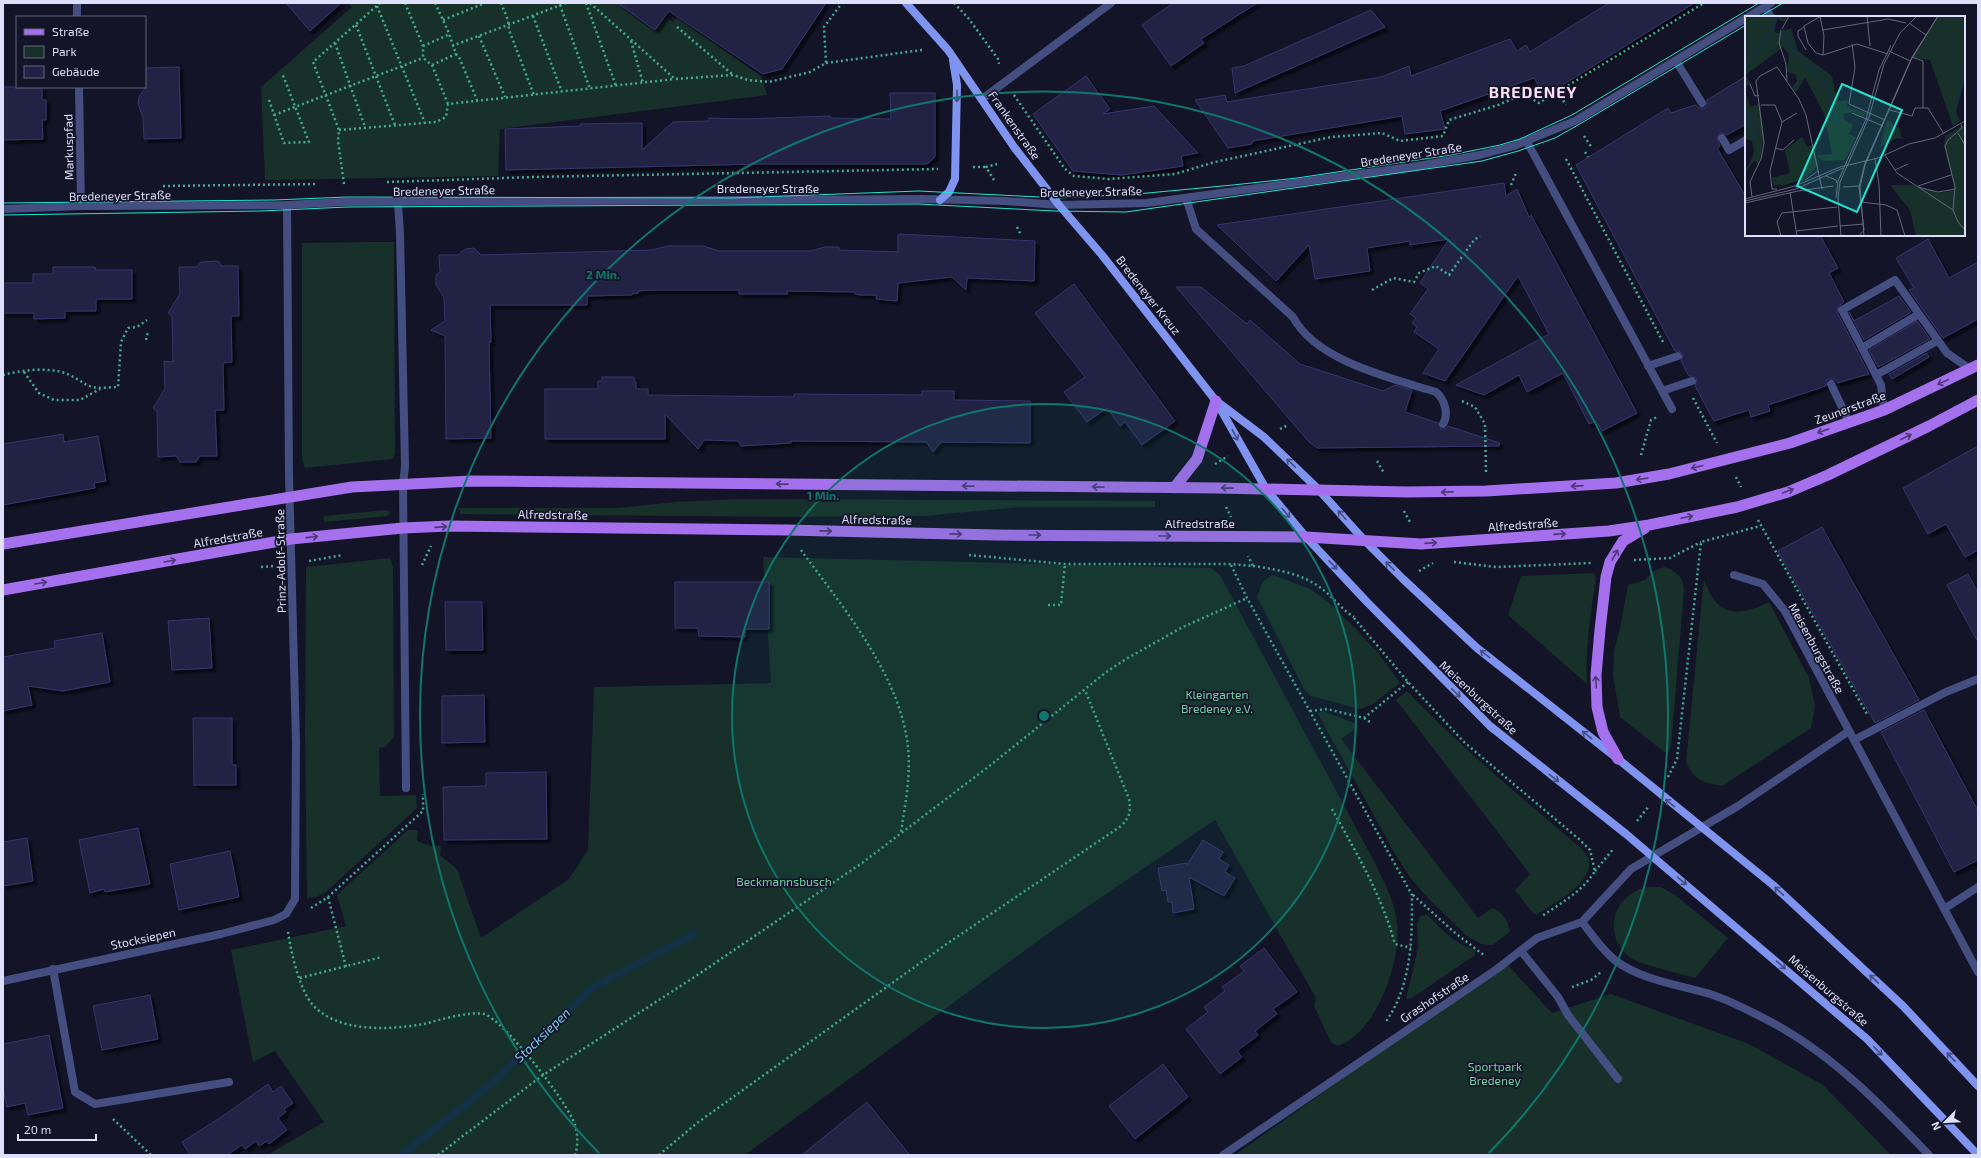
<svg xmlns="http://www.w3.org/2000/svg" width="1981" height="1158" font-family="'Exo 2',sans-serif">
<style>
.green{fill:#17302a}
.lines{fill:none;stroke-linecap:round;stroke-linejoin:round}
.stream{stroke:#133045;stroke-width:8}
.building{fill:#212145;stroke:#36366f;filter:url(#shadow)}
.path{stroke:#3fad90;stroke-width:2.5;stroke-dasharray:2 3;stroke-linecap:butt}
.service{stroke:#444e80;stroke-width:8}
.minor{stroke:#444e80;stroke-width:8}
.tertiary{stroke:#444e80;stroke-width:8}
.secondary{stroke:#7f93f0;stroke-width:8}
.primary{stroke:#a570ee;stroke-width:11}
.tram{stroke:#1fe5d0;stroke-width:1}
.oneway{stroke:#444d81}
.oneway2{stroke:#4d3977}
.ring{fill:none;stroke:#0f766e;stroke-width:2}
.labels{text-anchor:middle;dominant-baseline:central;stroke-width:3.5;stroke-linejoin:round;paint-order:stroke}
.street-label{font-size:12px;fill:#dddffb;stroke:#131427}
.park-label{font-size:12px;fill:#70d3a6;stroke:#131427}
.water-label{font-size:13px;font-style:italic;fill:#77d0ef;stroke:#131427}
.district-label{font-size:16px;font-weight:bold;letter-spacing:1px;fill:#fbdef7;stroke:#131427}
.inset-river{fill:none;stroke:#133045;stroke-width:2}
.inset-road{fill:none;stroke:#64657c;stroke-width:1}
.view{fill:#1fe5d0;fill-opacity:0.15;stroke:#1fe5d0;stroke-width:2}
.inset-edge{fill:none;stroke:#dddffb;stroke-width:2}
.centre{fill:#0f766e;stroke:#131427;stroke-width:2}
.ring-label{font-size:12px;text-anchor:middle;font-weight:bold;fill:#0f766e;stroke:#131427;stroke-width:3.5;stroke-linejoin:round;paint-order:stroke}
</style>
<defs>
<filter id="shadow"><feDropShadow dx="3.5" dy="3.5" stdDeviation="1" flood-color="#0009"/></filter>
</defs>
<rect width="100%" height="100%" fill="#131427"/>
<path class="green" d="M349,3H621L633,15L655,31L666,17L673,22L677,17L761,76L767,95L500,129L498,176L265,180L261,87L352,7Z
M366,242H394L395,454L392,459L305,468L302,459V243Z
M737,499L1155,501V507H1020L924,516L791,517L460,514L459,508H617L677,502Z
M385,510L389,511L390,514L388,516L325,522L323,519L324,516Z
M763,557L1211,568L1220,575L1375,863C1384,882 1395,902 1397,923C1402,960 1376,1035 1337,1046L1331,1042L1314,1006L1316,998L1215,820L1053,930L745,1155H267L324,1122L275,1051L253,1062L231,950L346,926L337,895L408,830H418L417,841L430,846H441L440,855L457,869L481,938L569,879L588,850L594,687L771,683Z
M390,558L393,567L394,737L385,747L379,748L380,796L416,795L417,808L326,892L316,897L307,899L305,733L306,567Z
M1664,567C1675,570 1684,577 1684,590L1671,747L1667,754L1620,717L1613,675L1614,651L1620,628L1628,585L1645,580L1654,571Z
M1594,573L1596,577C1591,612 1585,649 1587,684L1508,615L1521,576Z
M1273,575L1310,589L1326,600L1354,627L1379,654L1400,683L1373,704L1360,709L1311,696L1304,689L1257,597L1263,581Z
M1704,579C1716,616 1737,618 1769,602L1809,678L1815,706L1811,728L1722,786C1703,782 1695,782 1686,762Z
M1407,691C1461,748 1521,797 1581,848C1583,851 1587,855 1588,858C1597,882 1552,904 1536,915L1531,911L1515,890L1530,874L1396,700Z
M1323,711L1356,724L1358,727L1341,739L1478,918L1492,908C1503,912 1508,920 1510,932L1492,945L1481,944L1467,936L1430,900L1411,879L1395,854L1318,714L1319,712Z
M1649,887H1661L1675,895L1728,938L1695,978C1679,973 1639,965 1628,956C1601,932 1615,892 1649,887Z
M1428,915C1443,931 1453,942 1474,950L1475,955L1412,998L1406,999L1418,948L1417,924L1420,916Z
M1506,963L1552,1013L1611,994L1749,1044L1823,1085L1891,1155H1235Z"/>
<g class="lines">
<path class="stream" d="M402,1155L491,1084L592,988L694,934"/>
</g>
<path class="building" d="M286,3H341L310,31Z
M618,3H826L782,69L763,74L669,11L655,30Z
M1173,3H1257L1201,39L1204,43L1171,66L1142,25Z
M1609,3H1694L1545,96L1534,78L1440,111L1445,129L1405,134L1402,116L1252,141V144L1228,148L1195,100L1225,95L1227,102L1381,77L1409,66L1411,76L1510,39L1517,51L1526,45L1530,52Z
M1371,10L1385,27L1235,93L1232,68L1244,66Z
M179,67L181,138L144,139L143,117L138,104L139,97L145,88V68Z
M1086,76L1110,109L1103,114L1154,106L1198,153L1181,156L1183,166L1122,175L1073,171L1033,114Z
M1746,76V124L1727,135L1724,133H1720L1717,138L1720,146L1717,148L1746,197V235H1820L1838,268L1829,273L1844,302L1838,307L1837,312L1869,374L1837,383L1834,379H1829L1826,381V386L1768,405L1770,411L1751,417L1749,410L1714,421L1695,386L1697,379L1693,376H1689L1681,361L1683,354L1679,351H1675L1576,165L1668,108L1671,113L1695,105L1700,108H1705L1707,105V100Z
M3,87H42V100H46V120H42L43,139L3,140Z
M890,93H935V157L927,164H759L506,170L505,129L581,126L580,124L642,123V150L673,122L709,121V118L744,119L830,116V118L891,119Z
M1504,183L1506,196L1517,189L1529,217L1531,215L1637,413L1602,431L1596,421L1589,424L1563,373L1527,392L1519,375L1484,395L1456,385L1549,334L1518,276L1445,381L1423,373L1439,349L1414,332L1417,327L1412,323L1416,318L1410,314L1428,289L1420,283L1449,239L1410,245V241L1367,248L1370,271L1315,279L1309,245L1276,281L1217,225Z
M898,234L1035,241L1034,281L967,278L966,290L952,277L898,283L897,301L876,299L877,295H861L855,294V292L786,291L788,294H739V290H652L638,291V293L632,294V295L587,296V305H490L491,342H489L491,438L446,439L445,336L431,330L445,321L444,297L436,285V275L440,272L439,255H458L465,249L474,248L481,255L652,250L668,246H703L719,251H810L825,247H839V250L898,252Z
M1928,239L1949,278L1978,262V319L1943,338L1909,290L1914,288L1896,258Z
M218,261L222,266H238L239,316H231L232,362L223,363L224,410H215L217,456H200L196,462H180L176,456L158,457L157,411L153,408L165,389L164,361L173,362L172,316L168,313L180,294L179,267H197L201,262Z
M53,267H95L96,270H132V299H96V311H65V318L34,319V313H3V283H33V274H53Z
M1074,284L1175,421L1142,445L1125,422L1120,426L1107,408L1087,422L1064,392L1085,377L1035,313Z
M1176,287H1201L1247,324L1250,320L1300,364L1383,391L1395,385L1412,390L1405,412L1438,423L1441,429H1446L1448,426L1500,443L1499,446L1317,448L1309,442Z
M1899,296L1911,312L1864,340L1849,312L1854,321Z
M1917,321L1930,339L1878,367L1869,350Z
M1927,353L1929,357L1892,379L1889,374Z
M602,377H634V381L636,382V389H648V395L794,397V394L922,395V391H954V400L1030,401V443L941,442L933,452L926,442L791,441V443L741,446L738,441L704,440L698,449L665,414V439H545V389H598V381H602Z
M63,434L64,442L98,436L106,481L94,483L95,488L3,505V444Z
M1978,446V550L1965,557L1946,524L1928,534L1903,488Z
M1822,527L1919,700L1875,723L1778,551Z
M1968,574L1978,593V642L1947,585Z
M675,582H769V629H745V637L699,636L698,628H675Z
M445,602H482L483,650H446Z
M209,618L212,668L172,670L168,621Z
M102,633L110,682L63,691L28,686L32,705L3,711V657L55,648L54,641Z
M484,695L485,742L442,743V696Z
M1924,710L1978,811V860L1954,872L1881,732Z
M193,718H232V765H236V785H194Z
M546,772L547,839L444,840L443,787L486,786V773Z
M138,828L150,884L105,892L104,889L90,893L79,840Z
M27,838L33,881L3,886V842Z
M1203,840L1223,852L1219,859L1229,865L1225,872L1235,878L1224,896L1189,877L1194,909L1173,913L1172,902H1168L1166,890L1162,891L1158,868L1187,863V865Z
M230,851L239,897L179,910L170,864Z
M1264,948L1297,992L1273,1009L1277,1014L1255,1031L1258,1035L1237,1051L1242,1057L1220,1074L1186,1029L1208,1012L1204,1007L1225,991L1222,987L1244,971L1240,966Z
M150,995L158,1039L102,1050L93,1006Z
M49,1035L63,1108L28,1115L25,1103L7,1107L3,1087V1044Z
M1163,1064L1188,1097L1135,1139L1109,1106Z
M268,1084L273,1092L281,1086L293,1103L284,1109L286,1112L278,1118L287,1130L269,1144L267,1141L259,1146L256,1141L245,1149L242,1145L227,1155H190L182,1142L223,1116Z
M867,1102L910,1155H802Z"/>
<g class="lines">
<path class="path" d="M405,3L423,46V58L432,65L448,104
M435,3L448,31L456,54L459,57L477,100
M501,3L508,20L509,30L534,95
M586,3L616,86
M590,3L675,79L733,75L748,80L769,82L810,72L826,63L824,27L842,3
M954,3L969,19L998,59L999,64
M560,5L590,89
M377,6L425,123
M533,16L562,92
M443,20L485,3
M356,25L395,125
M677,27L732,74
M479,36L505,97
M631,41L643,83
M335,43L365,127
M423,46L448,35
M452,46L566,3
M826,63L922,50
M432,65L456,54
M1558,92L1566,105
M1014,95L1065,169L1074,176L1109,179L1175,174L1215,162L1331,137L1382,133L1400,141L1443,136L1449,120L1498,105L1524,94L1539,103L1704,3
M269,100L284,143L309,142L282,73
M274,115L423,58
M339,130L436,122L446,117L448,104L675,79
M1584,136L1592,148
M1585,152L1588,157
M1566,159L1663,342
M973,167H986
M994,180L986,167L997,164
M387,182L534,177L938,169
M344,184L338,141L339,130L313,62L380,3
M1511,185L1516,173
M163,186L318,184
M1017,227L1021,235
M1372,290L1393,278L1414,282L1419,273L1436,266L1449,275L1474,240L1480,236
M146,340L148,332
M24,372L39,393L54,400H80L100,389
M3,375C22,370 46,367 65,373C73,376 80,381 87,385C97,390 108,387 118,387L121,342L128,328L137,327L147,320
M1693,398L1717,443
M1462,401L1475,407L1485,424L1486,473
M1280,429L1288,425
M1641,455L1651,420L1657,417
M1377,461L1384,473
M1215,464L1228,456
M1736,477L1741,487
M1226,507L1231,517
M1404,511L1411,524
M1758,520L1867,714
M801,550C842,606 901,676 908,748C911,776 905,805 901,832
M969,555L1065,564H1231L1253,566L1248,556
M1634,560L1670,558L1701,542
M309,561L343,555
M1454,562L1496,567L1591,563
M422,565L431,546
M1231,565L1247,598L1412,895C1412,938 1412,983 1387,1020L1388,1022
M1253,566C1280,570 1306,574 1327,593C1336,601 1345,612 1354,617
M261,567L274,566
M1419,571L1433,563
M1048,605H1061L1065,564
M1354,618L1408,682L1464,742L1580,840L1590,850L1595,871C1583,891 1561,903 1542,916
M1310,711L1327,709L1364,718L1408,682
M1364,718L1370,722
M1668,777L1677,759L1701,542L1760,526
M1332,809C1357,854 1381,894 1395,944L1411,948
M1637,821L1649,806
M1595,871L1614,848
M1413,895L1454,932L1485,956
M328,897L346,967
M311,908L328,897L423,811V794
M288,932C291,952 299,988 312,1004C337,1033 389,1030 424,1024C439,1020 469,1011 484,1014C503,1019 569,1104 575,1125C578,1135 578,1146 575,1155
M300,978L382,957
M1572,987L1591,980L1601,972
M113,1119L151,1155
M438,1155L543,1075L696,976L862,863L992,764L1105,673L1126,659L1181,628L1247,598
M659,1155L697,1123L948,943L1121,826C1130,817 1131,811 1129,799L1085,690"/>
<path class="service" d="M1765,7L1771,17
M1676,61L1702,103
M1722,138L1729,150L1746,140
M1186,198L1196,229L1293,317C1316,361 1391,378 1436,392C1445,400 1449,414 1443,424
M1862,348L1842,310L1895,280L1919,314
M1648,366L1678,356
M1876,375L1937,341
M1831,384L1849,422
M1662,391L1692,381
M1884,410L1881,385L1862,348L1919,314L1947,353L1970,369
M1854,740L1946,692L1978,679
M1944,909L1978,887
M1521,951L1558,997L1568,1015L1618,1079
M53,969L75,1092L95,1104L229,1082"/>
<path class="minor" d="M77,3V17
M79,87L81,206
M982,99L1111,3
M1527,142L1672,409
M398,203L400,233L405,466L403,484L406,788
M1734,575L1763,584L1785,611L1978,972
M1582,922C1593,936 1603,951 1616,961C1643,981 1681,985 1713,995C1733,1002 1754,1013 1773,1023C1834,1056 1882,1106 1929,1155
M3,981L221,934L274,920L286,914L295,899L296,742L289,475L287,205
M1223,1155L1497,969L1537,938L1582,922L1631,869L1738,806L1849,731"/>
<path class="tertiary" d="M1748,17L1771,3
M3,209L81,206L287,205L344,202L560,201L923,199L1005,201L1059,205L1147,203L1418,166L1480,155L1514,146L1575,121L1746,18"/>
<path class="secondary" d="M906,3L948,50L1014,147L1059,205L1102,255L1216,401L1266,489L1306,537L1367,602L1490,726L1626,834L1867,1039L1978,1155
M940,200L949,192L955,179L957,85L953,60
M1219,403L1264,437L1319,490L1364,540L1403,579L1477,648L1618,759L1773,885L1903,1006L1978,1086"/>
<path class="primary" d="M1174,488L1197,459L1216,401
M3,544L352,487L471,481L1218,488L1407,492L1486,491L1616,483L1669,474L1790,443L1884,410L1978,365
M3,590L291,539L403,528L449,526L787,530L996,535L1306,537L1421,544L1609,531L1649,525L1737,507L1788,492L1828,475L1929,426L1978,400
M1618,759L1603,732L1597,707L1596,675L1600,630L1606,577L1610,562L1623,541L1645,528"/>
<path class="tram" d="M1759,17L1783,3
M3,203L274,200L347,197L731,198L919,191L1059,198L1137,194L1233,185L1297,178L1451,155L1500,145L1520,139L1572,115L1759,3
M3,215L261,211L347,207L918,204L1055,211L1126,212L1482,161L1518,151L1555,138L1578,125L1746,25"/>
</g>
<defs><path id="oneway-shaft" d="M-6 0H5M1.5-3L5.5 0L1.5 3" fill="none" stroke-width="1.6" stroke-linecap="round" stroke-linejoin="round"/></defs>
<g class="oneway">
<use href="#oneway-shaft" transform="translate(957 96) rotate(90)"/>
<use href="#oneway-shaft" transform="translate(1235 435) rotate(62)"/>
<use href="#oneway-shaft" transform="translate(1291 463) rotate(-136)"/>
<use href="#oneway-shaft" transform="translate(1286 513) rotate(50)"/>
<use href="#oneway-shaft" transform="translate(1342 515) rotate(-132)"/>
<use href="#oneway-shaft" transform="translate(1333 565) rotate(47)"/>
<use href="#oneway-shaft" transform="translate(1390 566) rotate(-135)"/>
<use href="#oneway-shaft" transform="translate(1485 654) rotate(-142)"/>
<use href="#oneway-shaft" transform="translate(1456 693) rotate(44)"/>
<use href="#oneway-shaft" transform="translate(1587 735) rotate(-142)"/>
<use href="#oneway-shaft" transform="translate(1554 778) rotate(38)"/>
<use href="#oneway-shaft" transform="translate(1670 803) rotate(-141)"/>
<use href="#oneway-shaft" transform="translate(1682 881) rotate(40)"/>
<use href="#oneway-shaft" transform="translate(1779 891) rotate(-137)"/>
<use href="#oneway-shaft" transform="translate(1781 965) rotate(41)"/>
<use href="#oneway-shaft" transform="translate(1874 979) rotate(-137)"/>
<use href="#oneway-shaft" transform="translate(1878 1051) rotate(46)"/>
<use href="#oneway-shaft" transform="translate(1951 1057) rotate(-133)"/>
</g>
<g class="oneway2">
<use href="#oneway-shaft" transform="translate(1943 382) rotate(155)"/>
<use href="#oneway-shaft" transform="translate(1823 431) rotate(161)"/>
<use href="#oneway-shaft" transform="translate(1906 437) rotate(-26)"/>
<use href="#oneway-shaft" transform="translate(1697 467) rotate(166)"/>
<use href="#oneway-shaft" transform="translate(1642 479) rotate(171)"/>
<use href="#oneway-shaft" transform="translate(782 484) rotate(-179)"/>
<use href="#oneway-shaft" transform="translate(968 486) rotate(-179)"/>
<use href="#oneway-shaft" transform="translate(1577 486) rotate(176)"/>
<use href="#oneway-shaft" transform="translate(1098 487) rotate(-179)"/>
<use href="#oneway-shaft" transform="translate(1227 488) rotate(-179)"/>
<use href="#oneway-shaft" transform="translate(1788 491) rotate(-20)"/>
<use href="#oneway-shaft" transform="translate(1447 492) rotate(179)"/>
<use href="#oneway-shaft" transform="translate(1687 517) rotate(-12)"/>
<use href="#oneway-shaft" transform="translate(441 527) rotate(-4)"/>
<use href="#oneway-shaft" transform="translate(826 531) rotate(1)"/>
<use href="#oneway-shaft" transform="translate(956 534) rotate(1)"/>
<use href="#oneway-shaft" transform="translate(1560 534) rotate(-4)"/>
<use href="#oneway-shaft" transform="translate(1035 535)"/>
<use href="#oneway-shaft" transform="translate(1165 536)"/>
<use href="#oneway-shaft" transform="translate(312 537) rotate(-6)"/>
<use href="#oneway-shaft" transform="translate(1431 543) rotate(-4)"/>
<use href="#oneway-shaft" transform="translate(1615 555) rotate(-60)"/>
<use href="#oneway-shaft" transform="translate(170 561) rotate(-10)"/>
<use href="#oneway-shaft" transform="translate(41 583) rotate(-10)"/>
<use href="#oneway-shaft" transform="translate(1596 682) rotate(-93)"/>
</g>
<circle cx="1044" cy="716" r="312" fill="#0f766e" fill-opacity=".12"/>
<g class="ring">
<circle cx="1044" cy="716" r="312"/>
<path d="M599 1153A624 624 0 1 1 1489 1153"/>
</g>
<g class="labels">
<g class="street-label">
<text transform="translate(1015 125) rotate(55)">Frankenstraße</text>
<text transform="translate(68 147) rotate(-91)">Markuspfad</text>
<text transform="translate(1411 154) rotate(-9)">Bredeneyer Straße</text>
<text x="768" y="188">Bredeneyer Straße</text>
<text transform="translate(444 190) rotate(-1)">Bredeneyer Straße</text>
<text transform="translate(1091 191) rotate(-1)">Bredeneyer Straße</text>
<text transform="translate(120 195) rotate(-1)">Bredeneyer Straße</text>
<text transform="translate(1149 295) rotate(52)">Bredeneyer Kreuz</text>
<text transform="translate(1850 407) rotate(-20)">Zeunerstraße</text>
<text transform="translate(553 514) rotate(1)">Alfredstraße</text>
<text transform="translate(877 519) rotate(1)">Alfredstraße</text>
<text x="1200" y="523">Alfredstraße</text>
<text transform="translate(1523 524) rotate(-4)">Alfredstraße</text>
<text transform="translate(228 537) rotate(-10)">Alfredstraße</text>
<text transform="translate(280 561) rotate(-91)">Prinz-Adolf-Straße</text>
<text transform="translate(1817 648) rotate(61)">Meisenburgstraße</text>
<text transform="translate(1479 697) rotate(43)">Meisenburgstraße</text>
<text transform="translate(143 938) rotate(-12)">Stocksiepen</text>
<text transform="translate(1829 990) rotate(41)">Meisenburgstraße</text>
<text transform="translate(1434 997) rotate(-34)">Grashofstraße</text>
</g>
<g class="park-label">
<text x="1217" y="694">Kleingarten<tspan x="1217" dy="14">Bredeney e.V.</tspan></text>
<text x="784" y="881">Beckmannsbusch</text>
<text x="1495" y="1066">Sportpark<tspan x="1495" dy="14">Bredeney</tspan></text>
</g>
<g class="water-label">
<text transform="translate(542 1035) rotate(-44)">Stocksiepen</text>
</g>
<g class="district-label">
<text x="1533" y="91">BREDENEY</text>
</g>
</g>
<g transform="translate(1745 16)">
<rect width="220" height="220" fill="#131427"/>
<path d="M43,0L39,6L31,2L29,15L32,17L46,12L53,35L87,60L92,85L103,84L102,91L121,97L119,101L108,96L98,98L100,105L108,109L104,118L111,121L100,144L79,145L73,142V139L87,138L79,98L60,61L52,75L50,76L47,71L52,65L51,59L42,56L44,38L38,31L1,59L6,69L0,70V1ZM193,0H220V63L211,96L215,105L208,110L185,44L167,41ZM0,73L5,91L15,88L19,119L14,148L9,145L0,157L9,137L7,125L0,123ZM142,104L147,106L149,112L154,111L157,123L152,122L135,131ZM220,108V220H171L165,194L145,169H168L194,177L210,174L199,130L200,120ZM57,121L62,131L69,129L73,150L59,163L37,170L36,168L29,170L27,162L45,157L40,134Z" fill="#17302a"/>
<path class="inset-river" d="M38,14L46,33L82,69L93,108M0,52L28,14L32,0M211,92L213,76L218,65L220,44M0,93L5,99L10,124"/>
<path class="inset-road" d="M75,0L79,20L78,39M76,0L59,10L63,27L71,37L78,39L112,28L143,38M122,0L125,30M164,7L181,19M59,11L53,15V20L61,34M37,13L44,0M36,14L34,27L41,48L42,65M78,14L143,3L161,7M107,28L110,51L104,88L140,104M144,35L165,45M167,41L178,45V92M5,68L10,80L14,79M16,89H30L37,106L25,155L27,173H32M145,94L167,100L170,92H183L199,118M107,97L138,110M37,106L52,97M213,117L220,129M30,132L38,134L49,124M140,139L152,157L208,194L213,206L220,214M130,143L134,168L136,220M150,154L163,148M81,160L91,164L92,167M60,164L73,155M173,170L206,159M98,171L115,170M173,171L193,176L210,173M45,176L52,220M7,181L5,166L16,143L19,127L11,65L15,60L32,51L54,83L61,99L77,173M91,182L93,165L121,103L134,54L146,29M0,183L50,170L95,151L133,142L164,128L190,122L220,105M0,185L51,173L98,152M116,186L141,189L152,194L160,220M0,187L53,175L88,170M208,194L210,171L200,130L203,124L217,112L216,108M95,210L119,208M51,215L93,210M36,220L32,206L37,197L92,191M96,220L93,182L95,166L124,101L139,48L155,17L172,0M114,220L119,214L114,171L120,147L167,41L193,0M119,220L115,171L120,149L166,44L193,0"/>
<path class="view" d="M97,68L157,94L112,196L52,170Z"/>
<rect width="220" height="220" class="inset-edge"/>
</g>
<circle cx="1044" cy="716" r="6" class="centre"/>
<g class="ring-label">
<text x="603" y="279">2 Min.</text>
<text x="823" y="500">1 Min.</text>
</g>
<rect width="1981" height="1158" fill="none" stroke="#dddffb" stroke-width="8"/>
<rect x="16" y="16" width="130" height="72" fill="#131427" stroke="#64657c"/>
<rect x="24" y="29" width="20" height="6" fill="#a570ee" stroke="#64657c"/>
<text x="52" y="36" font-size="12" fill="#dddffb">Straße</text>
<rect x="24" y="46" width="20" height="12" fill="#17302a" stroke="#64657c"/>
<text x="52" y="56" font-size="12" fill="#dddffb">Park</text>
<rect x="24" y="66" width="20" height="12" fill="#212145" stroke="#64657c"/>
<text x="52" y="76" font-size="12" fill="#dddffb">Gebäude</text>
<g transform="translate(1945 1122) rotate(246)" stroke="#131427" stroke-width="3" paint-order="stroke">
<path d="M0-3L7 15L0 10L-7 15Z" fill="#dddffb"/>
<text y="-6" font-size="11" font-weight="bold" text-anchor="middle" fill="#dddffb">N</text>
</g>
<path d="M18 1134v6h78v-6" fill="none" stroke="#dddffb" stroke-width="2"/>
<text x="24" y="1134" font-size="12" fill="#dddffb" stroke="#131427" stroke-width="3" paint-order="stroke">20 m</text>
</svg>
